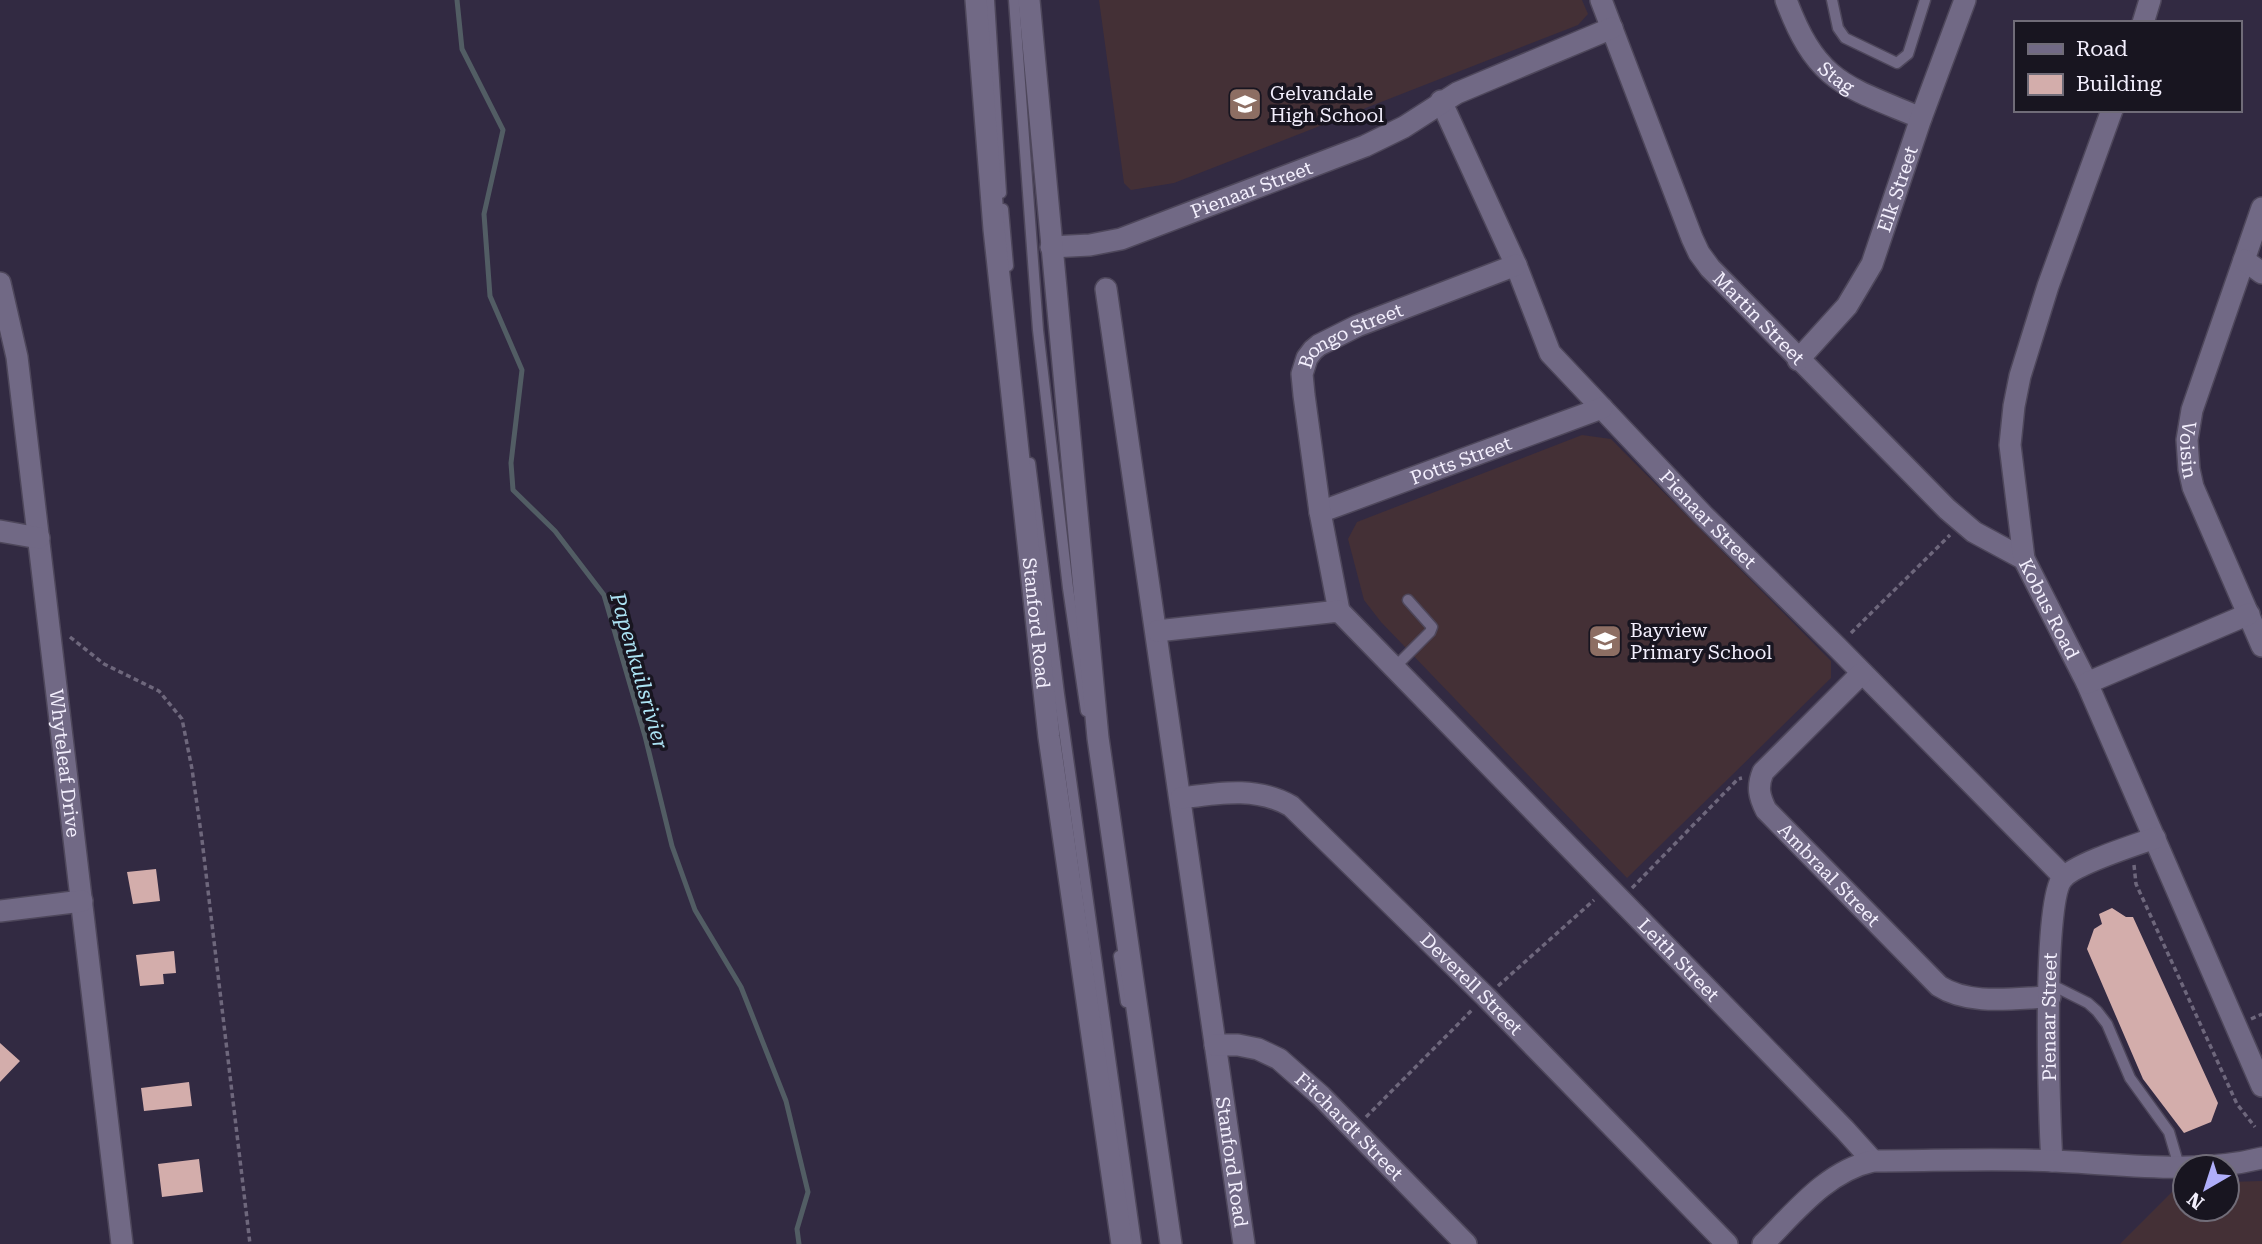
<svg xmlns="http://www.w3.org/2000/svg" width="2262" height="1244" font-family="'Roboto Serif',serif">
<style>
.education{fill:#443036}
.lines{fill:none;stroke-linecap:round;stroke-linejoin:round}
.stream{stroke:#525d64;stroke-width:5}
.building{fill:#d3adab}
.lane-casing{stroke:#4e475b;stroke-width:13}
.street-casing{stroke:#4e475b;stroke-width:24}
.secondary-casing{stroke:#4e475b;stroke-width:24}
.path{stroke:#6e677c;stroke-width:3.5;stroke-dasharray:5 3.5;stroke-linecap:butt}
.lane{stroke:#716985;stroke-width:10}
.street{stroke:#716985;stroke-width:21}
.secondary{stroke:#716985;stroke-width:21}
.labels{text-anchor:middle;dominant-baseline:central;stroke-width:7;stroke-linejoin:round;paint-order:stroke}
.street-label{font-size:19px;fill:#f3effd;stroke:#181520}
.poi-label{font-size:19px;fill:#f3effd;stroke:#181520;text-anchor:start}
.water-label{font-size:21px;font-style:italic;fill:#ade4f5;stroke:#181520}
</style>
<rect width="100%" height="100%" fill="#322a42"/>
<path class="education" d="M1099,0H1582L1588,14L1578,25L1174,183L1131,190L1124,183Z
M1582,435L1611,439L1831,661V678L1627,878L1381,622L1364,600L1348,539L1357,522Z
M2262,1181V1244H2120L2181,1183H2185V1209H2227V1182Z"/>
<g class="lines">
<path class="stream" d="M457,0L462,49L503,130L484,214L490,296L522,370L511,463L513,490L555,531L604,595L645,736L672,846L695,910L741,987L786,1101L808,1192L797,1229L799,1244"/>
</g>
<path class="building" d="M156,869L160,901L133,904L127,872Z
M2112,908L2126,917H2133L2218,1103L2211,1122L2184,1133L2143,1079L2087,949L2094,929L2102,924L2099,914Z
M174,951L176,973L163,974L164,984L140,986L136,955Z
M0,1043L20,1061L0,1082Z
M189,1082L192,1106L144,1111L141,1088Z
M199,1159L203,1192L162,1197L158,1164Z"/>
<g class="lines">
<g class="lane-casing">
<path id="lane" d="M989,0L1001,193
M1014,0L1038,330L1068,588L1086,711
M1832,0L1838,28L1845,38L1897,63L1908,54L1925,0
M1003,209L1008,266
M1030,463L1059,694L1136,1244
M1394,668L1430,632L1432,627L1408,600
M1119,956L1126,1002
M2050,984L2088,1003L2097,1011L2107,1024L2130,1078L2169,1132L2179,1166"/>
</g>
<g class="street-casing">
<g id="street">
<path id="s1" d="M1601,0L1692,238L1699,253L1710,268L1947,509L1974,532L2024,559"/>
<path id="s2" d="M1786,0C1817,83 1845,86 1921,118"/>
<path d="M2143,23L2150,0"/>
<path id="s3" d="M1441,101L1516,265L1550,353L1703,515L1837,647L2064,877"/>
<path id="s4" d="M2112,110L2048,286L2020,376L2014,406L2010,445L2024,559L2087,683L2262,1086"/>
<path id="s5" d="M2262,208L2192,410L2187,440L2189,469L2193,487L2262,646"/>
<path id="s6" d="M1051,247L1090,245L1121,239L1365,146L1404,127L1457,93L1612,28"/>
<path d="M2244,260L2262,273"/>
<path id="s7" d="M0,283L17,357L122,1244"/>
<path id="s8" d="M1106,289L1244,1244"/>
<path id="s9" d="M1798,360L1847,306L1872,264L1921,118L1965,0"/>
<path id="s10" d="M1320,512L1602,408"/>
<path d="M0,531L39,538"/>
<path id="s11" d="M1339,611L1320,512L1304,395L1302,374L1307,358L1313,350L1319,345L1357,326L1516,265"/>
<path id="s12" d="M1157,631L1339,611L1845,1130L1873,1161"/>
<path id="s13" d="M1862,673L1763,772C1757,787 1759,796 1766,810L1939,986C1970,1006 2015,998 2050,997"/>
<path d="M2087,683L2249,614"/>
<path id="s14" d="M1181,798C1219,793 1256,786 1291,806L1486,997L1727,1244"/>
<path d="M0,911L82,901"/>
<path id="s15" d="M1215,1045H1238L1258,1049L1279,1059L1321,1096L1466,1244"/>
<path id="s16" d="M2052,1161C2049,1118 2042,905 2062,879C2074,864 2135,845 2155,838"/>
<path d="M1763,1244C1795,1212 1827,1171 1873,1161C1933,1161 1994,1158 2055,1161C2122,1164 2196,1175 2262,1158"/>
</g>
</g>
<g class="secondary-casing">
<g id="secondary">
<path id="s17" d="M976,0L994,229L1049,737L1122,1244"/>
<path d="M1029,0L1098,738L1171,1244"/>
</g>
</g>
<path class="path" d="M1851,633L1950,535
M70,637L104,664L159,691L182,719L192,769L202,840L250,1244
M2134,865L2136,884L2237,1104L2255,1127
M1632,888L1738,779L1742,778
M1498,986L1594,900
M2251,1019L2262,1014
M1366,1117L1472,1010"/>
<use href="#lane" class="lane"/>
<use href="#street" class="street"/>
<use href="#secondary" class="secondary"/>
</g>
<defs>
<g id="school-square" transform="scale(1.75)"><rect x="-9" y="-9" width="18" height="18" rx="4" fill="#8d6e63" stroke="#181520"/><path d="M0-5L7-2L0 1L-7-2ZM-4 1L0 2.5L4 1V4Q0 6-4 4Z" fill="#fff"/></g>
</defs>
<g fill-rule="evenodd">
<use href="#school-square" x="1245" y="104"/>
<use href="#school-square" x="1605" y="641"/>
</g>
<g class="labels">
<g class="street-label">
<text stroke="none"><textPath href="#s2" startOffset="94">Stag</textPath></text>
<text stroke="none"><textPath href="#s6" startOffset="210">Pienaar Street</textPath></text>
<text stroke="none"><textPath href="#s9" startOffset="201">Elk Street</textPath></text>
<text stroke="none"><textPath href="#s1" startOffset="360">Martin Street</textPath></text>
<text stroke="none"><textPath href="#s11" startOffset="306">Bongo Street</textPath></text>
<text stroke="none"><textPath href="#s5" startOffset="254">Voisin</textPath></text>
<text stroke="none"><textPath href="#s10" startOffset="150">Potts Street</textPath></text>
<text stroke="none"><textPath href="#s3" startOffset="504">Pienaar Street</textPath></text>
<text stroke="none"><textPath href="#s4" startOffset="522">Kobus Road</textPath></text>
<text stroke="none"><textPath href="#s17" startOffset="626">Stanford Road</textPath></text>
<text stroke="none"><textPath href="#s7" startOffset="485">Whyteleaf Drive</textPath></text>
<text stroke="none"><textPath href="#s13" startOffset="270">Ambraal Street</textPath></text>
<text stroke="none"><textPath href="#s12" startOffset="670">Leith Street</textPath></text>
<text stroke="none"><textPath href="#s14" startOffset="366">Deverell Street</textPath></text>
<text stroke="none"><textPath href="#s16" startOffset="144">Pienaar Street</textPath></text>
<text stroke="none"><textPath href="#s15" startOffset="164">Fitchardt Street</textPath></text>
<text stroke="none"><textPath href="#s8" startOffset="882">Stanford Road</textPath></text>
</g>
<g class="poi-label">
<text x="1270" y="93">Gelvandale<tspan x="1270" dy="22">High School</tspan></text>
<text x="1630" y="630">Bayview<tspan x="1630" dy="22">Primary School</tspan></text>
</g>
<g class="water-label">
<text transform="translate(639 671) rotate(74)">Papenkuilsrivier</text>
</g>
</g>
<rect x="2014" y="21" width="228" height="91" fill="#181520" stroke="#706c78" stroke-width="2"/>
<rect x="2028" y="44" width="35" height="10" fill="#716985" stroke="#706c78" stroke-width="2"/>
<text x="2076" y="56" font-size="21" fill="#f3effd">Road</text>
<rect x="2028" y="74" width="35" height="21" fill="#d3adab" stroke="#706c78" stroke-width="2"/>
<text x="2076" y="91" font-size="21" fill="#f3effd">Building</text>
<g transform="translate(2206 1188) rotate(219)"><circle r="33" fill="#181520" stroke="#706c78" stroke-width="2"/>
<path d="M0-5L12 26L0 18L-12 26Z" fill="#afaefa"/>
<text y="-10" font-size="19" font-weight="bold" text-anchor="middle" fill="#f3effd">N</text>
</g>
</svg>
